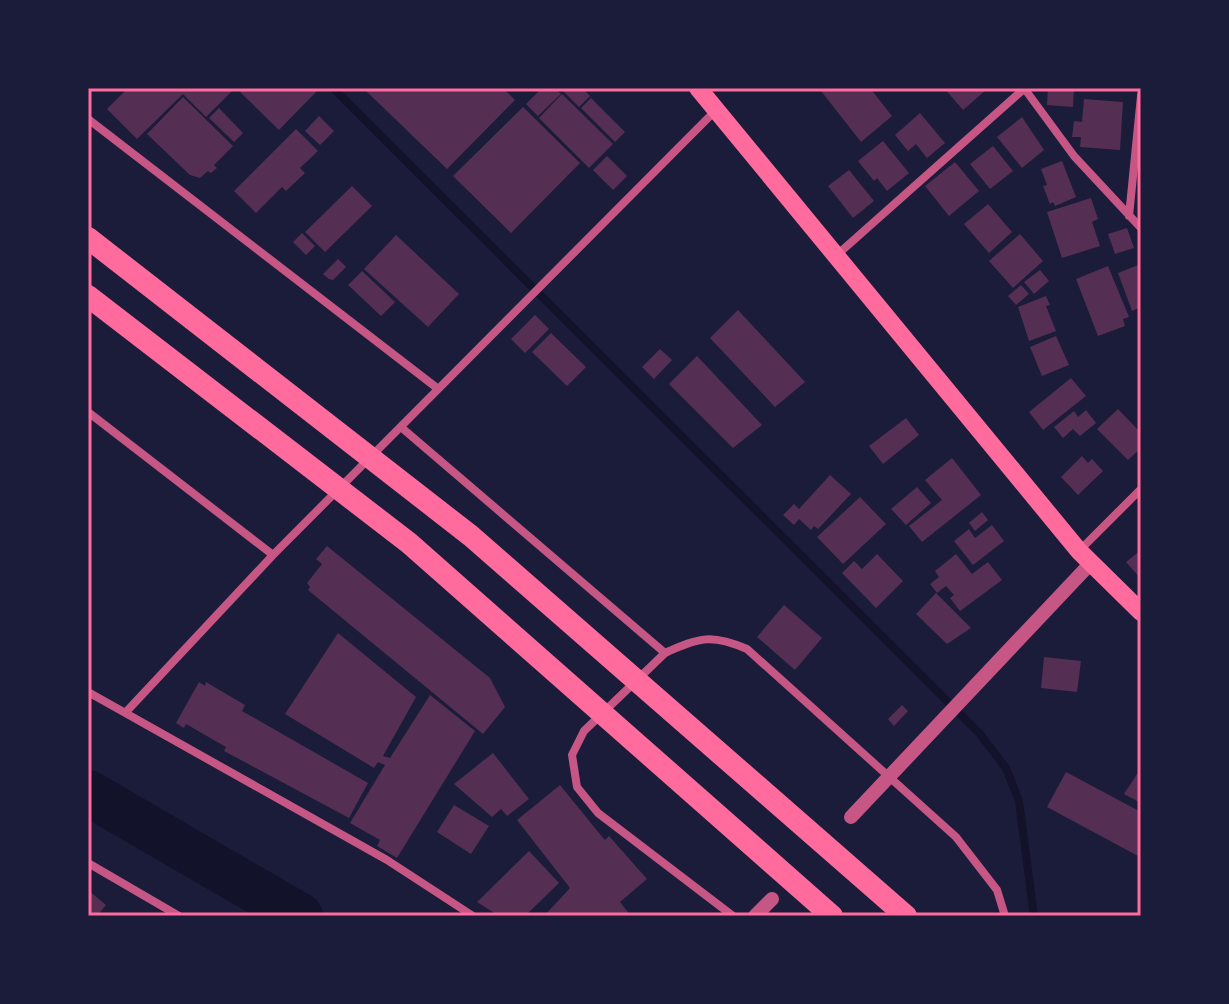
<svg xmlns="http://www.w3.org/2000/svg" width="1229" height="1004" font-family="'Noto Sans',sans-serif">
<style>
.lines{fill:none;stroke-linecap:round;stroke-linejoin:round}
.stream{stroke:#12122b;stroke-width:8}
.river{stroke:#12122b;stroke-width:46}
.building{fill:#542f53}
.minor{stroke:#c65784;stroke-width:8}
.tertiary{stroke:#c65784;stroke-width:14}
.primary{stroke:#ff6b9d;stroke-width:18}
.motorway{stroke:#ff6b9d;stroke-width:22}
.neatline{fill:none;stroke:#ff6b9d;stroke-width:3}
</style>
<rect width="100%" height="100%" fill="#1b1b3a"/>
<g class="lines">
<path class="stream" d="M333,88L979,733L1006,768L1019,801L1034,916"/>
<path class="river" d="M88,793L300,916"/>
</g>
<path class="building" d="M128,88H235L206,117L183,94L137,139L107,109Z
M244,88H312L316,92L279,130L240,92Z
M363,88H503L515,100L447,169Z
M542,88H555L561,94L538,116L526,104Z
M560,88H582L590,96L579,107Z
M825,88H870L892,116L861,142L821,91Z
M944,88H984L986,90L963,110Z
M1048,88H1074L1073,107L1047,105Z
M562,94L613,144L589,168L539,118Z
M183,97L233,146L214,165L217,168L211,173L208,171L200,178L190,175L147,134Z
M591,98L625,132L615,142L581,108Z
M1084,99L1123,102L1120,150L1080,147L1081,137H1072L1074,121L1082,122Z
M523,107L580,163L511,233L453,176Z
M219,108L243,133L234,142L209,118Z
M920,113L945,143L927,158L916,144L908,151L895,135Z
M319,116L334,131L320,145L305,131Z
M1022,117L1044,150L1022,168L997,137Z
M296,129L318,151L300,168L305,173L286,191L282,187L256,213L234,191Z
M883,141L909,173L887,191L877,178L874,181L858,161Z
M993,146L1013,171L990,189L970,164Z
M607,156L627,176L613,190L593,170Z
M1062,161L1076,197L1055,206L1053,202L1050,204L1043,186L1047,185L1041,169Z
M955,162L979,191L949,216L925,186Z
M849,170L874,201L853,218L828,186Z
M352,186L372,206L325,252L305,232Z
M1091,198L1098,219L1092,222L1100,246L1062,258L1047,212Z
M988,204L1012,232L989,253L964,224Z
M1127,228L1134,248L1115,254L1108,234Z
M302,233L315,246L306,255L293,242Z
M1020,234L1043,261L1013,288L989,261Z
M396,235L459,294L428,327L364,269Z
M338,259L346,267L333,280L329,279L323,274Z
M1141,264V307L1132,311L1118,273Z
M1108,266L1129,317L1123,319L1125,326L1098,336L1076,279Z
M1040,270L1049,281L1034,294L1024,282Z
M362,271L395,302L381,316L348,285Z
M1021,285L1029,294L1016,305L1008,296Z
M1046,296L1050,305L1046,306L1056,331L1029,341L1018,307Z
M738,310L805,382L775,407L710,338Z
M535,315L549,329L525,353L511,339Z
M551,333L586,367L567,386L532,352Z
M1056,336L1069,365L1042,376L1030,347Z
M660,349L672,360L654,379L642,367Z
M697,356L762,425L733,448L669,384Z
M1071,378L1086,396L1043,430L1029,412Z
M1118,409L1141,433V448L1128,460L1097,429Z
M1086,410L1096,423L1080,436L1073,429L1063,438L1054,427L1074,411L1078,417Z
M906,418L919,435L883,464L869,446Z
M1082,456L1088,463L1092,459L1103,471L1078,495L1061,477Z
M952,458L981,495L922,542L909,526L942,500L925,480Z
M830,475L851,494L818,529L814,526L811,530L799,519L794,525L783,515L794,504L799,509Z
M917,487L931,503L906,525L891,509Z
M860,497L886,524L843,564L817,537Z
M982,512L988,520L975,531L969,523Z
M992,525L1004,541L973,565L954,541L969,529L975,538Z
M327,546L490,678L505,707L483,734L308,590L310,587L307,583L322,564L316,559Z
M1141,550V579L1126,562Z
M877,554L903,581L876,608L842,573L854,561L862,569Z
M956,554L972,574L988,562L1002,580L960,611L950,598L954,595L946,586L937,593L930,584L939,577L935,571Z
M936,593L971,628L947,644L916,614Z
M784,605L822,638L795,670L757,637Z
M338,633L416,697L383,756L390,758L430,695L475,731L397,858L377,846L380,840L350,823L385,765L378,762L374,768L285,714Z
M1044,657L1081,661L1077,692L1041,688Z
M199,682L205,686L206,682L245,705L242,711L368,783L349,818L224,751L226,747L186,724L184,728L176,723Z
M902,705L908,711L894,726L888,719Z
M493,753L529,799L507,816L501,809L492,817L454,784Z
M1141,768V803L1124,794Z
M1066,772L1141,812L1138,856L1047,807Z
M560,785L599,833L605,840L609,836L647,879L620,902L631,916H544L570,888L517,820Z
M454,805L489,826L471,854L437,832Z
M529,851L559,883L525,916H499L477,902Z
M88,890L106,905L97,916H88Z"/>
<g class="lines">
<path class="minor" d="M1024,88L1074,156L1141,228
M88,119L437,388
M1129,216L1141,96
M838,254L1025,88
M88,412L273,555
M402,428L665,653C700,637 712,634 747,649L956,837L997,890L1005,916
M1079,551L1141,489
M665,653L584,731L572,755L577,787L598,813L733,916
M88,692L387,860L473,916
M126,712L273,555L716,110
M88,863L179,916"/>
<path class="tertiary" d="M851,817L1090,564
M755,916L772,899"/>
<path class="primary" d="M698,88L1079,551L1141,612"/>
<path class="motorway" d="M88,238L471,536L906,916
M88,296L409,543L832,916"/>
</g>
<rect width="1229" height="1004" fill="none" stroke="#1b1b3a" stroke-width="180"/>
<rect x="90" y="90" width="1049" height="824" class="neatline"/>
</svg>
